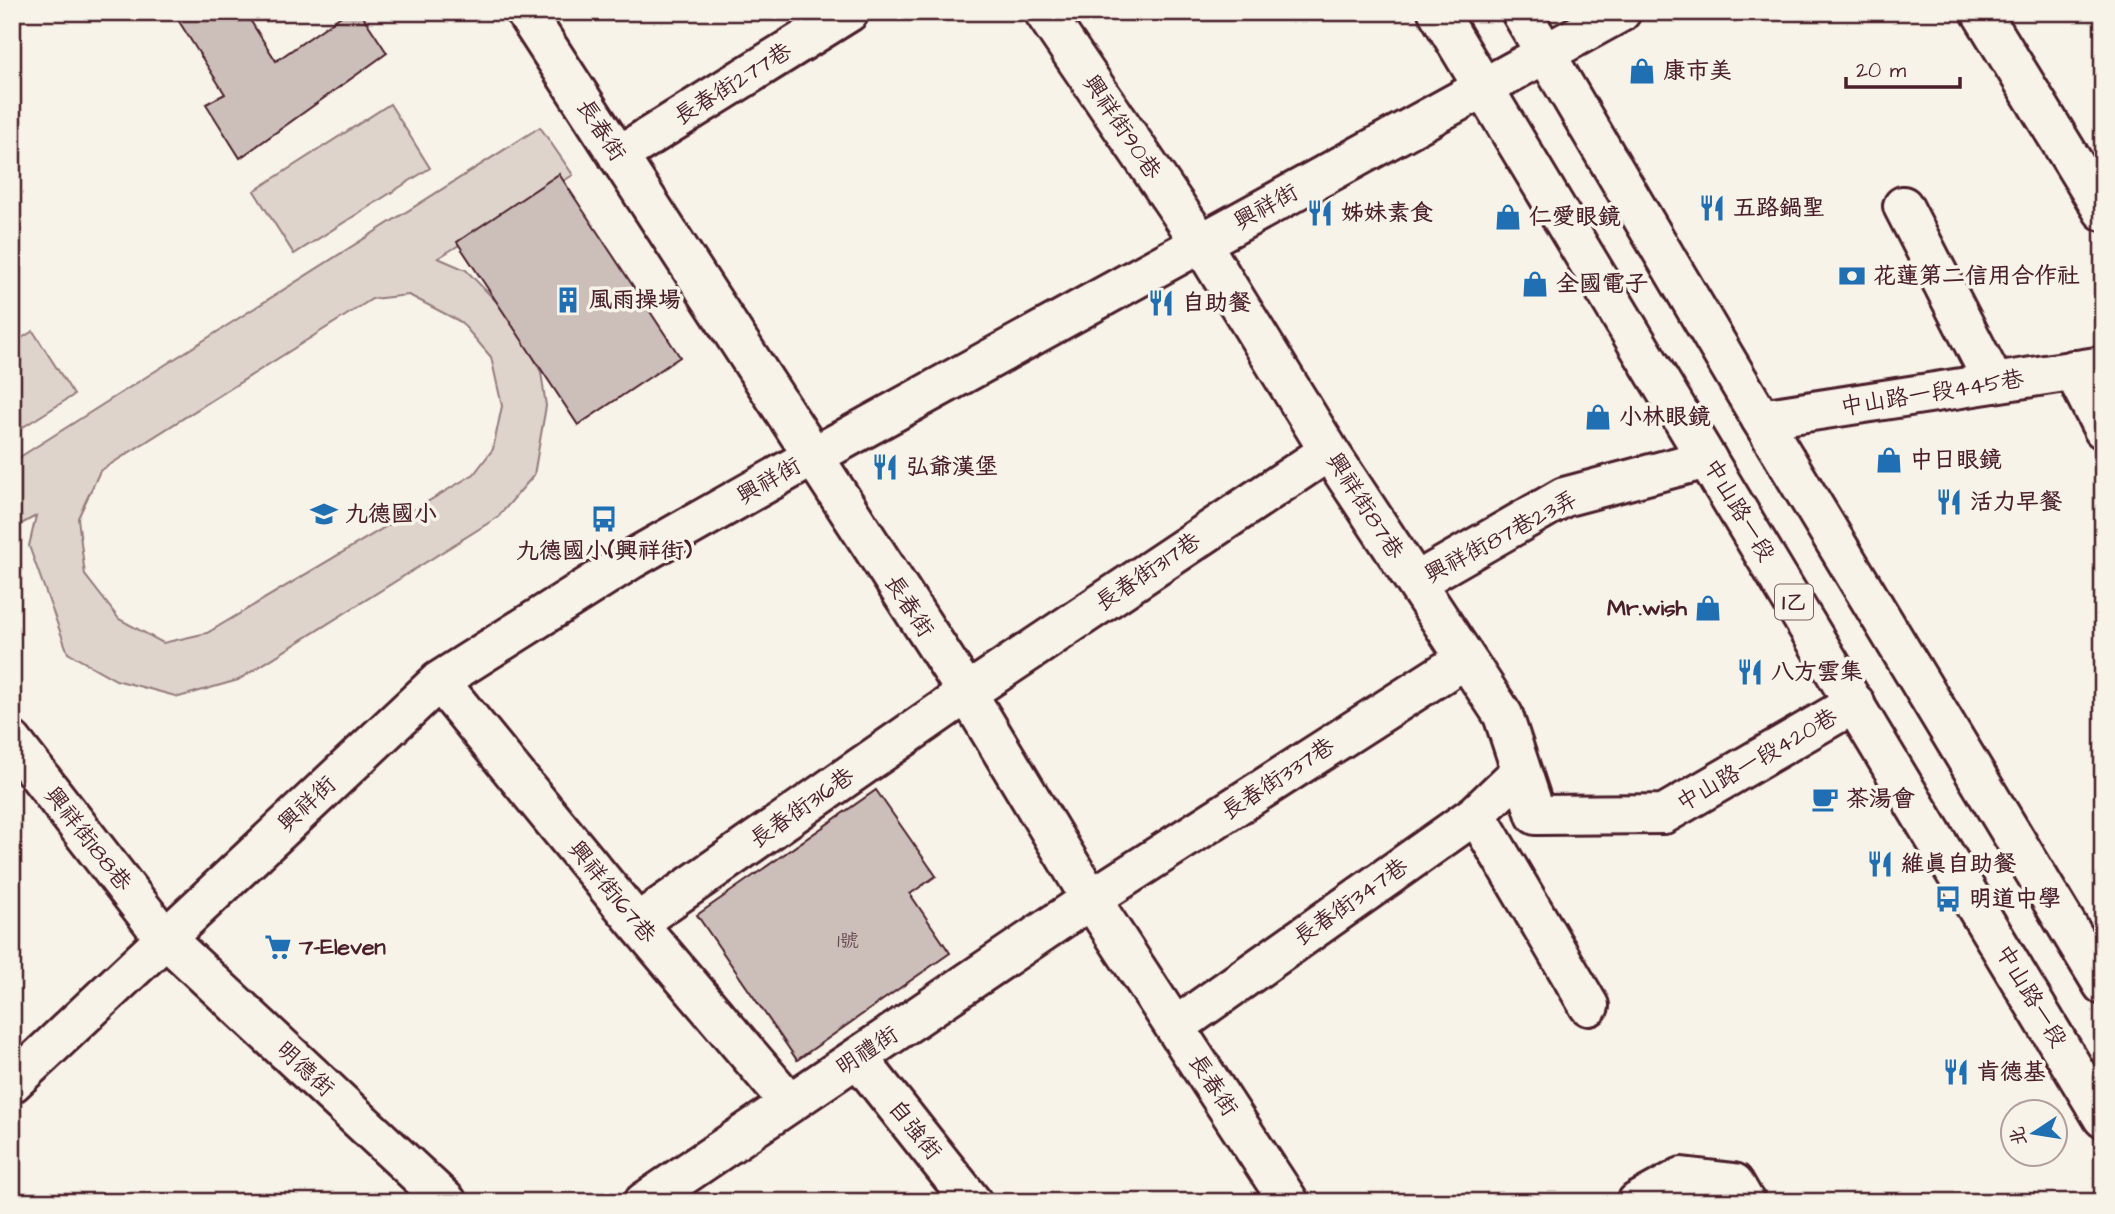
<svg xmlns="http://www.w3.org/2000/svg" width="2115" height="1214" font-family="'Architects Daughter','LXGW WenKai TC',sans-serif">
<style>
.green{fill:#ded4cc;stroke:#947a7c;stroke-width:2;fill-rule:evenodd}
.building{fill:#ccbfb9;stroke:#4a1f2b;stroke-width:2}
.lines{fill:none;stroke-linecap:round;stroke-linejoin:round}
.minor-casing{stroke:#4a1f2b;stroke-width:44}
.major-casing{stroke:#4a1f2b;stroke-width:44}
.minor{stroke:#f7f3e8;stroke-width:38}
.major{stroke:#f7f3e8;stroke-width:38}
.labels{text-anchor:middle;dominant-baseline:central;stroke-width:7;stroke-linejoin:round;paint-order:stroke}
.number-label{font-size:19px;fill:#6a474e}
.shield{fill:#f7f3e8;stroke:#7e5f64;stroke-width:2}
.shield-label{font-size:21px;font-weight:bold;fill:#4a1f2b}
.poi-label{font-size:23px;font-weight:bold;fill:#4a1f2b;stroke:#f7f3e8;text-anchor:start}
.street-label{font-size:23px;fill:#4a1f2b;stroke:#f7f3e8}
</style>
<rect width="100%" height="100%" fill="#f7f3e8"/>
<filter id="ink" filterUnits="userSpaceOnUse"><feTurbulence type="fractalNoise" baseFrequency=".0143" numOctaves="2"/><feDisplacementMap in="SourceGraphic" scale="14" xChannelSelector="R" yChannelSelector="G"/><feConvolveMatrix kernelMatrix="1 2 1 2 8 2 1 2 1" color-interpolation-filters="sRGB"/></filter>
<g filter="url(#ink)">
<path class="green" d="M390,104L430,168L294,254L254,191Z
M540,127L573,175L438,258L466,270L516,322L541,372L546,406L534,475L498,517L238,680L179,697L116,680L68,653L29,546L36,516L12,529V462ZM409,295L461,322L491,357L502,406L493,449L474,474L207,633L163,643L119,619L85,575L78,518L100,471L372,299Z
M33,331L74,395L12,434V344Z"/>
<path class="building" d="M173,12H245L276,61L347,12H360L387,53L240,158L206,104L225,94Z
M559,174L680,357L578,425L457,242Z
M876,790L936,876L910,894L950,953L797,1060L697,915Z"/>
<g class="lines">
<g class="minor-casing">
<path id="minor" d="M525,12L967,693L1091,899L1289,1202
M1044,12L1201,243L1329,451L1503,715L1536,815L1664,814L1855,703
M1981,12L2103,211
M618,156L849,12
M1903,206L1994,383
M2073,370L2103,429
M1761,419L2103,366
M1416,582L1564,497L1707,459
M439,681L637,923L788,1101
M12,741L164,937L447,1202
M1476,814L1589,1006
M637,923L967,693L1329,451
M1175,1027L1476,814L1521,771
M858,1058L972,1202
M12,1083L439,681L632,559L812,457L1621,12
M644,1202L1091,899L1465,659
M1637,1202L1682,1177L1734,1183L1745,1202"/>
</g>
<g class="major-casing">
<path id="major" d="M1438,12L2103,1118
M1521,12L1761,419L2103,985"/>
</g>
<use href="#minor" class="minor"/>
<use href="#major" class="major"/>
</g>
</g>
<defs>
<g id="shop-bare" transform="scale(2.1)"><path d="M-5-2.5h2.3a2.7 3.5 0 0 1 5.4 0H5L5.5 6h-11ZM-1.5-2.5h3a1.5 2.3 0 0 0-3 0Z" fill="#1f6fb2" stroke="#f7f3e8" stroke-width="2.5" paint-order="stroke"/></g>
<g id="restaurant-bare" transform="scale(2.1)"><path d="M-5-6h1v4h1v-4h1v4h1v-4h1v5L-1.5 .5V6h-2V.5L-5-1ZM5-6V6H3V1.5H1.5Q1.5-4 5-6Z" fill="#1f6fb2" stroke="#f7f3e8" stroke-width="2.5" paint-order="stroke"/></g>
<g id="bank-bare" transform="scale(2.1)"><path d="M-6-4H6V4H-6ZM0-2.3a2.3 2.3 0 1 0 0 4.6a2.3 2.3 0 1 0 0-4.6Z" fill="#1f6fb2" stroke="#f7f3e8" stroke-width="2.5" paint-order="stroke"/></g>
<g id="building-bare" transform="scale(2.1)"><path d="M-4-6H4V6H1V3H-1V6H-4ZM-2.5-4.3h1.7v1.8h-1.7ZM.8-4.3h1.7v1.8H.8ZM-2.5-1h1.7V.8h-1.7ZM.8-1h1.7V.8H.8Z" fill="#1f6fb2" stroke="#f7f3e8" stroke-width="2.5" paint-order="stroke"/></g>
<g id="school-bare" transform="scale(2.1)"><path d="M0-5L7-2L0 1L-7-2ZM-4 1L0 2.5L4 1V4Q0 6-4 4Z" fill="#1f6fb2" stroke="#f7f3e8" stroke-width="2.5" paint-order="stroke"/></g>
<g id="bus-bare" transform="scale(2.1)"><path d="M-5-6H5V4H4V6H2V4H-2V6H-4V4H-5ZM-3.5-4V0h7V-4ZM-3.5 1.2v1.5H-2V1.2ZM2 1.2v1.5H3.5V1.2Z" fill="#1f6fb2" stroke="#f7f3e8" stroke-width="2.5" paint-order="stroke"/></g>
<g id="cafe-bare" transform="scale(2.1)"><path d="M-5.5-4.5H6V0H3Q3 3.5 0 3.5H-2.5Q-5.5 3.5-5.5 0ZM3-3.2v2h1.7v-2ZM-6 4.5H4V6H-6Z" fill="#1f6fb2" stroke="#f7f3e8" stroke-width="2.5" paint-order="stroke"/></g>
<g id="supermarket-bare" transform="scale(2.1)"><path d="M-6-5.5h2.5l.6 2H6L4.5 2H-2.5L-4.4-4H-6ZM-1.5 3.2a1.3 1.3 0 1 0 .1 0ZM3 3.2a1.3 1.3 0 1 0 .1 0Z" fill="#1f6fb2" stroke="#f7f3e8" stroke-width="2.5" paint-order="stroke"/></g>
</defs>
<g fill-rule="evenodd">
<use href="#shop-bare" x="1642" y="71"/>
<use href="#restaurant-bare" x="1712" y="208"/>
<use href="#restaurant-bare" x="1320" y="213"/>
<use href="#shop-bare" x="1508" y="217"/>
<use href="#bank-bare" x="1852" y="276"/>
<use href="#shop-bare" x="1535" y="284"/>
<use href="#building-bare" x="568" y="300"/>
<use href="#restaurant-bare" x="1161" y="303"/>
<use href="#shop-bare" x="1598" y="417"/>
<use href="#shop-bare" x="1889" y="460"/>
<use href="#restaurant-bare" x="885" y="467"/>
<use href="#restaurant-bare" x="1949" y="502"/>
<use href="#school-bare" x="324" y="514"/>
<use href="#bus-bare" x="604" y="519"/>
<use href="#shop-bare" x="1708" y="608"/>
<use href="#restaurant-bare" x="1750" y="672"/>
<use href="#cafe-bare" x="1825" y="799"/>
<use href="#restaurant-bare" x="1880" y="864"/>
<use href="#bus-bare" x="1948" y="899"/>
<use href="#supermarket-bare" x="278" y="947"/>
<use href="#restaurant-bare" x="1956" y="1072"/>
</g>
<g class="labels">
<g class="number-label">
<text x="848" y="941">1號</text>
</g>
<rect class="shield" x="1775" y="584.5" width="38" height="35" rx="5"/>
<g class="shield-label">
<text x="1794" y="602">1乙</text>
</g>
<g class="poi-label">
<text x="1663" y="71">康市美</text>
<text x="1733" y="208">五路鍋聖</text>
<text x="1341" y="213">姊妹素食</text>
<text x="1529" y="217">仁愛眼鏡</text>
<text x="1873" y="276">花蓮第二信用合作社</text>
<text x="1556" y="284">全國電子</text>
<text x="589" y="300">風雨操場</text>
<text x="1182" y="303">自助餐</text>
<text x="1619" y="417">小林眼鏡</text>
<text x="1910" y="460">中日眼鏡</text>
<text x="906" y="467">弘爺漢堡</text>
<text x="1970" y="502">活力早餐</text>
<text x="345" y="514">九德國小</text>
<text x="604" y="551" text-anchor="middle">九德國小(興祥街)</text>
<text x="1687" y="608" text-anchor="end">Mr.wish</text>
<text x="1771" y="672">八方雲集</text>
<text x="1846" y="799">茶湯會</text>
<text x="1901" y="864">維真自助餐</text>
<text x="1969" y="899">明道中學</text>
<text x="299" y="947">7-Eleven</text>
<text x="1977" y="1072">肯德基</text>
</g>
<g class="street-label">
<text transform="translate(733 84) rotate(-32)">長春街277巷</text>
<text transform="translate(1122 127) rotate(56)">興祥街90巷</text>
<text transform="translate(601 130) rotate(57)">長春街</text>
<text transform="translate(1266 207) rotate(-29)">興祥街</text>
<text transform="translate(1932 393) rotate(-9)">中山路一段445巷</text>
<text transform="translate(769 481) rotate(-30)">興祥街</text>
<text transform="translate(1365 506) rotate(57)">興祥街87巷</text>
<text transform="translate(1739 510) rotate(59)">中山路一段</text>
<text transform="translate(1501 537) rotate(-28)">興祥街87巷23弄</text>
<text transform="translate(1148 572) rotate(-34)">長春街317巷</text>
<text transform="translate(909 606) rotate(57)">長春街</text>
<text transform="translate(1757 760) rotate(-30)">中山路一段420巷</text>
<text transform="translate(1278 779) rotate(-33)">長春街337巷</text>
<text transform="translate(307 804) rotate(-43)">興祥街</text>
<text transform="translate(802 808) rotate(-35)">長春街316巷</text>
<text transform="translate(88 839) rotate(52)">興祥街188巷</text>
<text transform="translate(612 892) rotate(51)">興祥街167巷</text>
<text transform="translate(1351 902) rotate(-35)">長春街347巷</text>
<text transform="translate(2031 996) rotate(59)">中山路一段</text>
<text transform="translate(867 1051) rotate(-33)">明禮街</text>
<text transform="translate(305 1069) rotate(43)">明德街</text>
<text transform="translate(1213 1085) rotate(57)">長春街</text>
<text transform="translate(915 1130) rotate(51)">自強街</text>
</g>
</g>
<rect width="2115" height="1214" fill="none" stroke="#f7f3e8" stroke-width="42"/>
<rect x="21" y="21" width="2073" height="1172" fill="none" stroke="#4a1f2b" stroke-width="2.5" filter="url(#ink)"/>
<g transform="translate(2034 1133) rotate(258)"><circle r="33" fill="#f7f3e8" stroke="#b29e9c" stroke-width="2"/>
<path d="M0-5L12 26L0 18L-12 26Z" fill="#1f6fb2"/>
<text y="-10" font-size="19" font-weight="bold" text-anchor="middle" fill="#4a1f2b">北</text>
</g>
<path d="M1846 77v10h114v-10" fill="none" stroke="#4a1f2b" stroke-width="3.5"/>
<text x="1856" y="77" font-size="21" fill="#4a1f2b" stroke="#f7f3e8" stroke-width="5" paint-order="stroke">20 m</text>
</svg>
